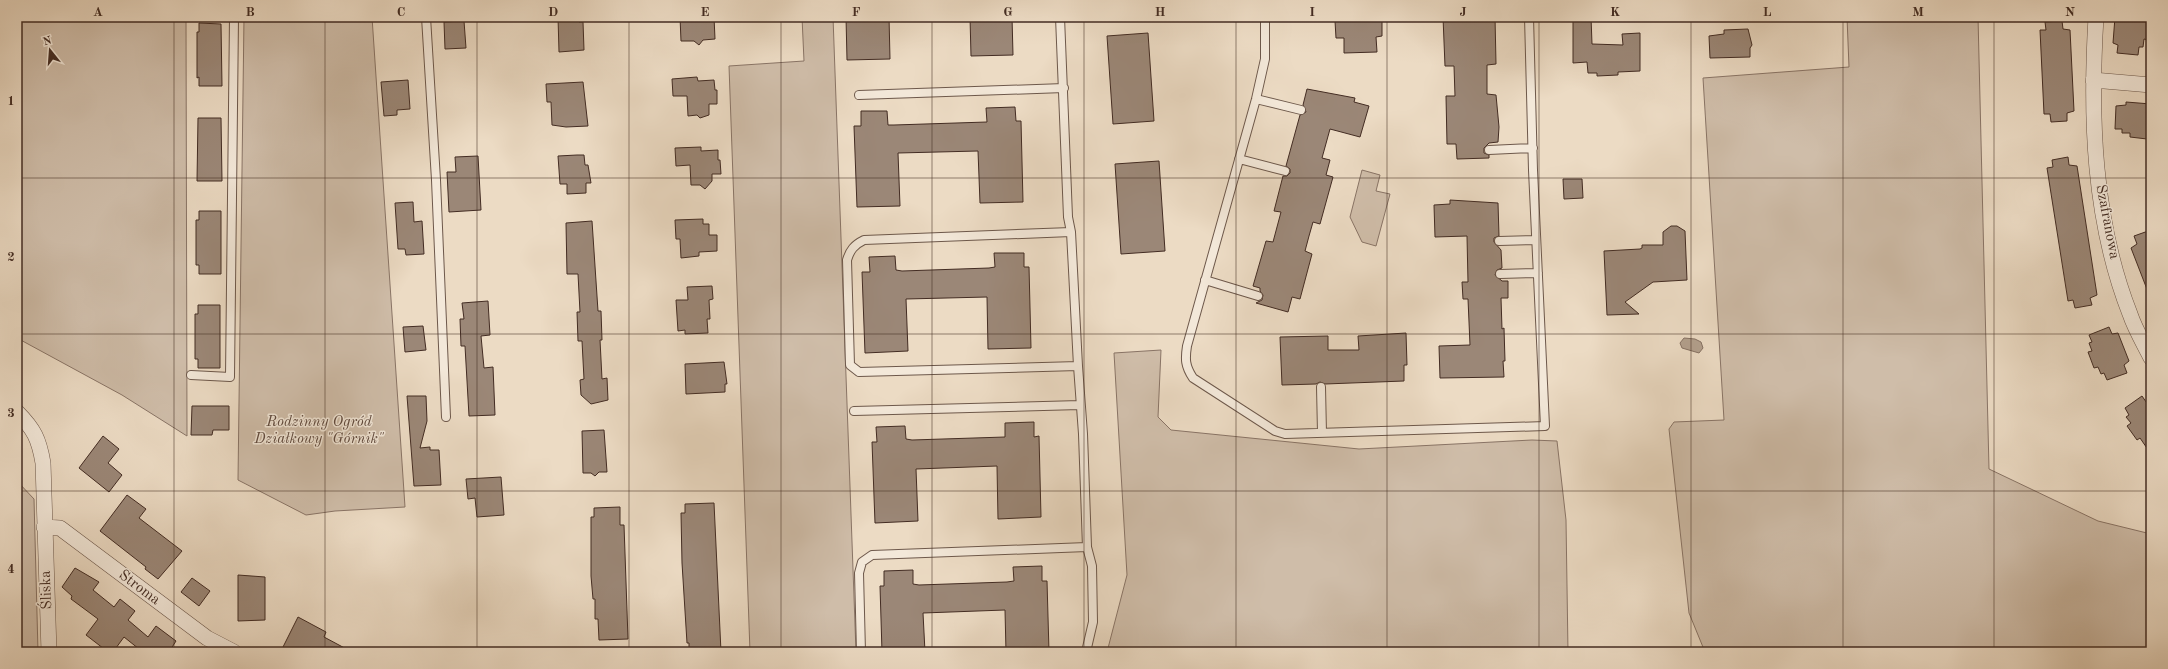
<svg xmlns="http://www.w3.org/2000/svg" width="2168" height="669" font-family="'Old Standard TT',serif">
<style>
.green{fill:#cfbda9;stroke:#897466}
.water{fill:#b3a08d;stroke:#867263}
.building{fill:#9b8777;stroke:#432c23}
.lines{fill:none;stroke-linecap:round;stroke-linejoin:round}
.lane-casing{stroke:#6d584b;stroke-width:10}
.street-casing{stroke:#6d584b;stroke-width:16}
.lane{stroke:#f3e8d9;stroke-width:8}
.street{stroke:#f3e8d9;stroke-width:15}
.grid{fill:none;stroke:#432c23;stroke-width:1;stroke-opacity:0.55}
.labels{text-anchor:middle;dominant-baseline:central;stroke-width:3;stroke-linejoin:round;paint-order:stroke}
.street-label{font-size:15px;fill:#432c23;stroke:#f3e8d9}
.park-label{font-size:15px;font-style:italic;fill:#5f493e;stroke:#f3e8d9}
.neatline{fill:none;stroke:#432c23;stroke-width:1.5}
.grid-label{font-size:13px;text-anchor:middle;font-weight:bold;fill:#432c23}
</style>
<rect width="100%" height="100%" fill="#ecdbc4"/>
<filter id="stains"><feTurbulence type="fractalNoise" baseFrequency=".005" numOctaves="4"/><feColorMatrix values="0 0 0 0 .2 0 0 0 0 .09 0 0 0 0 .02 0 0 0 .5 -.17"/></filter>
<radialGradient id="worn" r=".72"><stop offset=".6" stop-color="#630" stop-opacity="0"/><stop offset="1" stop-color="#630" stop-opacity=".3"/></radialGradient>
<path class="green" d="M17,17H186L187,436L122,395L17,338Z
M244,17H372L405,507L335,511L306,515L238,480Z
M802,17H833L856,652H750L729,66L804,61Z
M1847,17H1978L1989,469L2098,521L2151,534V652H1705L1689,613L1669,429L1674,422L1724,420L1703,78L1849,67Z
M1362,170L1380,175L1376,191L1390,194L1376,246L1362,242L1350,217Z
M1161,350L1158,417L1171,430L1359,449L1532,440L1557,441L1566,520L1568,652H1107L1127,575L1114,353Z
M17,481L34,499L38,652H17Z"/>
<path class="water" d="M1684,338L1695,339L1701,342L1703,348L1699,353L1682,348L1680,343Z"/>
<path class="building" d="M558,17H579V22H583L584,50L559,52Z
M680,17H714L715,39L703,40L699,45L694,41H681Z
M846,17H889L890,59L847,60Z
M970,17H1012L1013,55L971,56Z
M1343,17H1376V20L1382,19V36L1376,37L1377,52L1344,53V38H1336L1335,21H1343Z
M1443,17H1495L1496,64L1487,65V94L1496,95L1499,127L1498,142L1489,143L1484,148V153L1489,155V158L1457,159L1456,144H1447L1446,96H1455L1454,66H1445Z
M1573,17H1591L1592,44L1623,45L1622,34L1640,33V71L1618,72V75L1597,76V73H1588L1587,62L1573,63Z
M2115,17H2146L2145,22H2149L2148,40L2144,39L2143,47H2139L2138,55L2117,53L2118,45L2113,43Z
M464,21L466,48L445,49L444,22Z
M2062,21L2063,29L2070,30L2074,111L2067,113V121L2051,122L2050,114H2044L2040,30H2046L2045,22Z
M199,23L221,24L222,86H199V77L197,78V32H199Z
M1748,29L1752,45L1750,48V57L1710,58L1709,36L1724,34V30Z
M1148,33L1154,121L1113,124L1107,36Z
M697,77L698,81L714,80L715,90H717V104H709V115L700,118L697,115L688,116L687,96H673L672,79Z
M408,80L410,109L397,110V115L384,116L381,82Z
M583,82L588,126L566,127L552,125L551,102H547L546,84Z
M1307,89L1355,98L1354,102L1369,106L1360,137L1330,129L1322,158L1330,160L1326,175L1333,177L1320,224L1313,222L1309,236L1305,251L1312,254L1300,299L1292,297L1288,312L1256,303L1262,300L1263,295L1260,291V288L1253,286L1266,241L1273,242L1281,212L1274,211L1283,176H1287L1290,173V169L1286,166L1300,115L1306,112L1303,105Z
M2126,102L2151,104V135H2147V139L2130,137V133H2122V129H2115L2116,106L2126,105Z
M1015,107L1016,121H1021L1023,202L980,203L978,151L898,153L900,206L857,207L854,126H861V111H887L888,125H894L987,122L986,108Z
M198,118H221L222,181H197Z
M701,147V151L718,150V160H720L721,174H712V181L705,189L700,185H691L690,165L676,166L675,148Z
M577,155H584L585,165H588L591,183H586V193L567,194V184H560L558,156Z
M478,156L481,210L449,212L447,172H456L455,157Z
M2068,157L2069,165L2077,166L2097,295L2090,298L2092,305L2075,308L2073,300L2068,301L2047,168L2053,167L2052,160Z
M1159,161L1165,251L1121,254L1115,164Z
M1563,179H1582L1583,198L1564,199Z
M1450,200L1498,203L1499,236L1494,238V242L1501,250L1502,268L1497,270L1495,275L1502,281H1508V298H1501L1502,329L1504,328L1505,361H1503L1504,377L1440,378L1439,346L1470,345L1468,299H1463L1462,282H1468L1467,236L1435,237L1434,205L1450,204Z
M413,202L414,222L422,221L424,254L406,255L405,249H398L395,203Z
M199,211H221V274H199V265H196V220H199Z
M703,219V224H709V235H717V251L699,252V256L681,258L680,239H676L675,220Z
M592,221L598,311H601L602,340H600L602,379L607,378L608,400L591,404L581,395L580,380L584,379L582,341H578L577,312H580L578,274H567L566,223Z
M1671,226H1677L1685,231L1687,280L1653,282L1625,302L1639,314L1607,315L1604,251L1640,249L1642,248V245H1663V232Z
M2151,230V297H2150L2131,248L2137,244L2134,236Z
M994,253H1024V267H1029L1031,348L988,349L987,297L906,299L908,351L865,353L862,272H870L869,257L895,256L896,270L902,271L989,268L995,267Z
M712,286L713,299L709,300L710,319H707L708,333L685,334V330L678,331L676,300H688L687,287Z
M488,301L490,335L481,336L484,368L493,367L495,415L469,416L465,346H461L460,319H464L462,303Z
M198,305H220V368H198V359H195V314H198Z
M423,326L426,350L405,352L403,327Z
M2109,327L2112,334L2118,333L2129,361L2124,365L2127,373L2107,380L2104,373L2101,374L2098,367L2094,368L2088,352L2092,351L2089,343L2092,342L2089,335Z
M1406,333L1407,365H1404V381L1325,384L1320,382L1316,384L1282,385L1280,337L1328,336V350H1359L1358,336Z
M724,362L727,384H725V392L686,394L685,364Z
M407,396H426L427,421L420,448L430,447V450H439L441,485L414,486Z
M2142,396L2151,409V454L2140,438L2137,440L2127,426L2131,423L2126,417L2129,415L2125,408Z
M192,406H229V430H213L212,435H191Z
M1034,422V437L1039,436L1041,517L998,519L997,466L916,469L918,521L875,523L872,442H877L876,427L905,426L906,439L912,440L1005,437V423Z
M604,430L607,472H599L595,476L591,473H583L582,431Z
M103,436L119,449L108,463L122,475L109,492L79,468Z
M501,477L504,515L477,517L475,498L468,499L466,479Z
M127,495L146,509L139,518L182,551L158,579L145,569L146,567L100,531Z
M714,503L721,652H689V643H687L682,563L681,513H685V504Z
M620,507V525H624L628,639L599,640L598,619H595V599H593L591,576V517H594V508Z
M1042,566V581H1047L1049,652H1006L1005,610L923,613L925,652H882L880,586H884V571L913,570V584L919,585L1007,582L1014,581L1013,567Z
M75,568L99,582L93,590L114,607L120,599L135,611L128,620L148,637L156,626L176,641L169,652H136L139,649L124,637L113,652H108L86,635L98,619L71,599L72,596L62,587Z
M238,575L265,577V620L238,621Z
M192,578L210,591L199,606L181,592Z
M298,617L326,632L324,637L352,652H293L283,647Z"/>
<g class="lines">
<g class="lane-casing">
<path id="lane" d="M426,17L436,180L446,417
M1060,17L1068,217L1071,232
M1265,17V59L1256,99L1187,346C1185,359 1185,366 1193,378L1275,431L1285,434L1545,426L1533,170L1529,17
M859,95L1064,88
M1256,99L1301,110
M1489,150L1533,148
M1239,159L1285,171
M1071,232L1078,366L859,372L850,365L847,260C850,250 854,245 864,240Z
M1499,241L1536,240
M1500,274L1538,273
M1205,280L1258,296
M1078,366L1083,434L1087,547L1092,566L1093,622L1086,652
M191,375L230,377L234,17
M1321,387L1322,433
M854,411L1080,405
M861,652L859,573L862,562L872,555L1087,547"/>
</g>
<g class="street-casing">
<path id="street" d="M2096,17C2090,116 2093,220 2130,314C2135,329 2144,344 2151,358
M2093,80L2151,85
M17,412C34,429 39,439 43,463L49,652
M44,527L60,528L207,638L234,652"/>
</g>
<use href="#lane" class="lane"/>
<use href="#street" class="street"/>
</g>
<path class="grid" d="M174,17V652M325,17V652M477,17V652M629,17V652M781,17V652M932,17V652M1084,17V652M1236,17V652M1387,17V652M1539,17V652M1691,17V652M1843,17V652M1994,17V652M17,178H2151M17,334H2151M17,491H2151"/>
<g class="labels">
<g class="street-label">
<text transform="translate(2107 222) rotate(79)">Szafranowa</text>
<text transform="translate(139 588) rotate(37)">Stroma</text>
<text transform="translate(47 590) rotate(-92)">Śliska</text>
</g>
<g class="park-label">
<text x="319" y="422">Rodzinny Ogród<tspan x="319" dy="17">Działkowy "Górnik"</tspan></text>
</g>
</g>
<rect width="2168" height="669" fill="none" stroke="#ecdbc4" stroke-width="44"/>
<g transform="translate(50 50) rotate(343)" stroke="#f3e8d9" stroke-width="3" paint-order="stroke">
<path d="M0-3L7 15L0 10L-7 15Z" fill="#432c23"/>
<text y="-6" font-size="11" font-weight="bold" text-anchor="middle" fill="#432c23">N</text>
</g>
<rect x="22" y="22" width="2124" height="625" class="neatline"/>
<g class="grid-label">
<text x="98" y="16">A</text>
<text x="250" y="16">B</text>
<text x="401" y="16">C</text>
<text x="553" y="16">D</text>
<text x="705" y="16">E</text>
<text x="856" y="16">F</text>
<text x="1008" y="16">G</text>
<text x="1160" y="16">H</text>
<text x="1312" y="16">I</text>
<text x="1463" y="16">J</text>
<text x="1615" y="16">K</text>
<text x="1767" y="16">L</text>
<text x="1918" y="16">M</text>
<text x="2070" y="16">N</text>
<text x="11" y="105">1</text>
<text x="11" y="261">2</text>
<text x="11" y="417">3</text>
<text x="11" y="573">4</text>
</g>
<rect width="100%" height="100%" filter="url(#stains)"/>
<rect width="100%" height="100%" fill="url(#worn)"/>
</svg>
